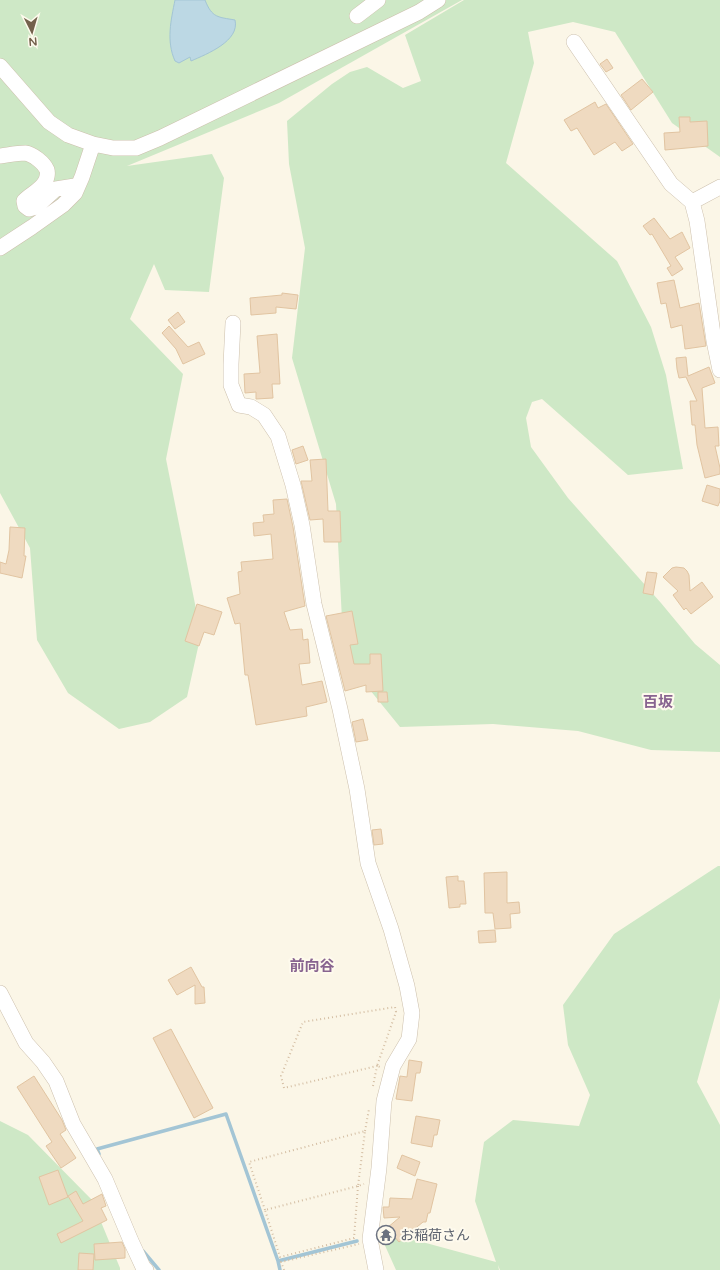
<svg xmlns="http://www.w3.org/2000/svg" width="720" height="1270" font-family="'Varela Round','Noto Sans JP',sans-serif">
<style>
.green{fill:#cee8c6}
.water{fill:#bcd8e4;stroke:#a3c5d5}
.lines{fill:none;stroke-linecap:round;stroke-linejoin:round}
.stream{stroke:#a3c5d5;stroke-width:3.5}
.building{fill:#efdac0;stroke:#e1c4a1}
.minor-casing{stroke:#cdc0ad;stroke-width:16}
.path{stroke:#d4bea3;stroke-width:2;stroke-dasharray:1 3;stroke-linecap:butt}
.minor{stroke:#fff;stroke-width:15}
.labels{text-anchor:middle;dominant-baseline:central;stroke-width:4;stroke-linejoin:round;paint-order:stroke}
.worship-label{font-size:14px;fill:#5b616d;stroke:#fefaed;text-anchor:start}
.neighbourhood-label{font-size:15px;font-weight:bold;fill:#886490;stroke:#fefaed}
</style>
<rect width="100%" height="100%" fill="#fbf6e7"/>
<path class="green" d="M0,0H462L279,103L127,166L212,154L224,178L209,292L165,290L154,264L130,319L183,374L166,459L201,634L187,697L150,722L119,729L68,693L37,640L30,548L0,493Z
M464,0H720V157L672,123L615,32L573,22L528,32L534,63L506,163L617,261L651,327L666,375L683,469L628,475L542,399L532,402L526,418L531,447L568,498L661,603L695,644L720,665V752L651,750L578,731L493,724L400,727L344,658L336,504L292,358L305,248L289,164L287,121L332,84L350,72L367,67L403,88L421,81L405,35Z
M718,866H720V998L697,1082L720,1125V1270H500L498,1265L499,1270H396L378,1230L496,1262L475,1201L484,1142L513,1120L579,1126L590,1095L568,1045L563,1005L614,934Z
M0,1121L28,1135L92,1200L120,1268V1270H0Z"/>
<path class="water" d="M175,0H205C212,18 218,17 235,20C240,41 207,54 191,61L190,57L179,63L175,61C166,41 171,20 175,0Z"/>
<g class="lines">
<path class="stream" d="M99,1154L97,1149L226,1114L278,1261L357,1241
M143,1251L159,1270
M278,1261L280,1270"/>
</g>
<path class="building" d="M607,59L613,68L606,72L600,64Z
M642,79L653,92L631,110L621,95Z
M595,102L598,108L606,104L633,144L622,151L615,142L594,155L577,128L571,131L564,120Z
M679,117H690V122L707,121L708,146L665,150L664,133L680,132Z
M654,218L670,239L682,232L690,248L675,257L683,269L672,276L667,268L671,266L652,234L650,235L643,226Z
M674,280L680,308L699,303L706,346L685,349L682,325L671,328L666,303L661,304L657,283Z
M282,293L298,295L296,309L276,307V313L251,315L250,298L282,295Z
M178,312L185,322L175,329L168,320Z
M169,326L188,347L199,342L205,354L183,364L176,349L162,333Z
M277,334L280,384H272L273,398L256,399V392L245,393L244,374L260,373L257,336Z
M686,357L688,376L709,367L715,383L702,388L705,428L718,427L719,446H715L720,468V474L705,478L697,445L695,425H692L690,401H697L686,377L679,378L677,369L676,358Z
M303,446L308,460L296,464L292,450Z
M326,459L328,511H340L341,542H324L323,519L310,520L301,481H312L310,460Z
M707,485L720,489V501L718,506L702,501Z
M287,499L293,527L305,606L284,612L290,630L302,629L303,640L308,639L310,663L299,664L302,685L322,681L327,702L306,707L307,716L256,725L248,675H245L240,623L235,624L227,598L240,594L238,572L242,571L241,562L273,559L271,534L254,536L253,523L264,522L263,515L274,514L273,500Z
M10,527L25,528L24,556H26L22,578L0,573V562L6,564L9,550Z
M676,567L684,568L687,571L689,575L690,591L702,582L713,597L691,614L686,608L684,610L673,595L678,591L663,577L672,568Z
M647,572L657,573L653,595L643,593Z
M197,604L222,612L214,635L204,632L199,646L185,641Z
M352,611L358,644L350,645L354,664H370V654H381L383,691L366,692V685L345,691L326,616Z
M378,692H387L388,702H378Z
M363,719L368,740L356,742L352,722Z
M381,829L383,844L374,845L372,830Z
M507,872V903L519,902L520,913L510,914L511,928L495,929L493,913H485L484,873Z
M458,876V881H464L466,904H460V907L449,908L446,877Z
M495,930L496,942L479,943L478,931Z
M191,967L202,987H204L205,1003L195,1004V985L177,995L168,980Z
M171,1029L213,1108L194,1118L153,1038Z
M409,1060L422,1062L420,1073H416L412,1101L396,1099L400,1076L407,1077Z
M34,1076L62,1120L66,1130L60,1134L76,1158L61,1168L46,1146L52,1142L17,1087Z
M416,1116L440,1120L437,1135H434L432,1147L411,1143Z
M402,1155L420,1162L415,1176L397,1168Z
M58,1170L68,1197L49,1205L39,1177Z
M417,1179L437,1184L430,1213H428L426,1222H423L399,1242L387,1228L400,1217L384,1218L383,1207H389L390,1198L412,1199Z
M76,1191L83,1204L102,1194L106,1206L101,1208L107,1220L61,1243L57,1234L83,1221L68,1196Z
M122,1242L125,1249V1258L95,1260L94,1244Z
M79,1253L94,1254L93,1270H78Z"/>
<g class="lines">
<g class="minor-casing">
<path id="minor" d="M357,16L378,0
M574,42L671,184L692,202L720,187
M0,66L49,122L68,135L93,144L113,148H136L160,138L419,12L438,0
M0,156C8,155 17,153 25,153C33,154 44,163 47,170C48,173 47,179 45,182C40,191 30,194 24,201L25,206L29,209L36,207L56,189L75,186L77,188
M692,202L697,221L714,341L720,370
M0,248L32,227L63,205L75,193L82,177L93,144
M233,323L231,364V385L239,405L251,407L264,415L278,436L293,485L302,525L314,604L340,709L357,789L368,863L391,929L407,986L412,1013L409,1039L393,1066L384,1101L379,1168L370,1239L376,1270
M0,993L26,1043L43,1062L56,1081L73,1124L105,1179L131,1241L143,1267L146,1270"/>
</g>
<path class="path" d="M373,1086L377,1066L284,1088L281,1076L303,1022L395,1007L396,1012L377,1066L380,1067
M365,1131L369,1109
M358,1186L354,1238L280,1257L265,1210Z
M265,1210L249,1162L365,1131L358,1186L364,1184
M284,1270L281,1262L359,1244"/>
<use href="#minor" class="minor"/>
</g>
<defs>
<g id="temple-ring" transform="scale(1)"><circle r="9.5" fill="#fefaed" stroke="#6b7280" stroke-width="1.5"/><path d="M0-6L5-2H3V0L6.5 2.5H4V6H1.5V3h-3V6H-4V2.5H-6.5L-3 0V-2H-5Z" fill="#6b7280"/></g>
</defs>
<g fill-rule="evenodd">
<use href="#temple-ring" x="386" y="1235"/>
</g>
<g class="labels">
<g class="worship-label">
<text x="400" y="1235">お稲荷さん</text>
</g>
<g class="neighbourhood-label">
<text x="658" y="702">百坂</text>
<text x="312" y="966">前向谷</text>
</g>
</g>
<g transform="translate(32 32) rotate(175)" stroke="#fefaed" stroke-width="3" paint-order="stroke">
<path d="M0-3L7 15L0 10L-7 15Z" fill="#73614c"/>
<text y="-6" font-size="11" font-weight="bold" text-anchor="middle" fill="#73614c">N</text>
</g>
</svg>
